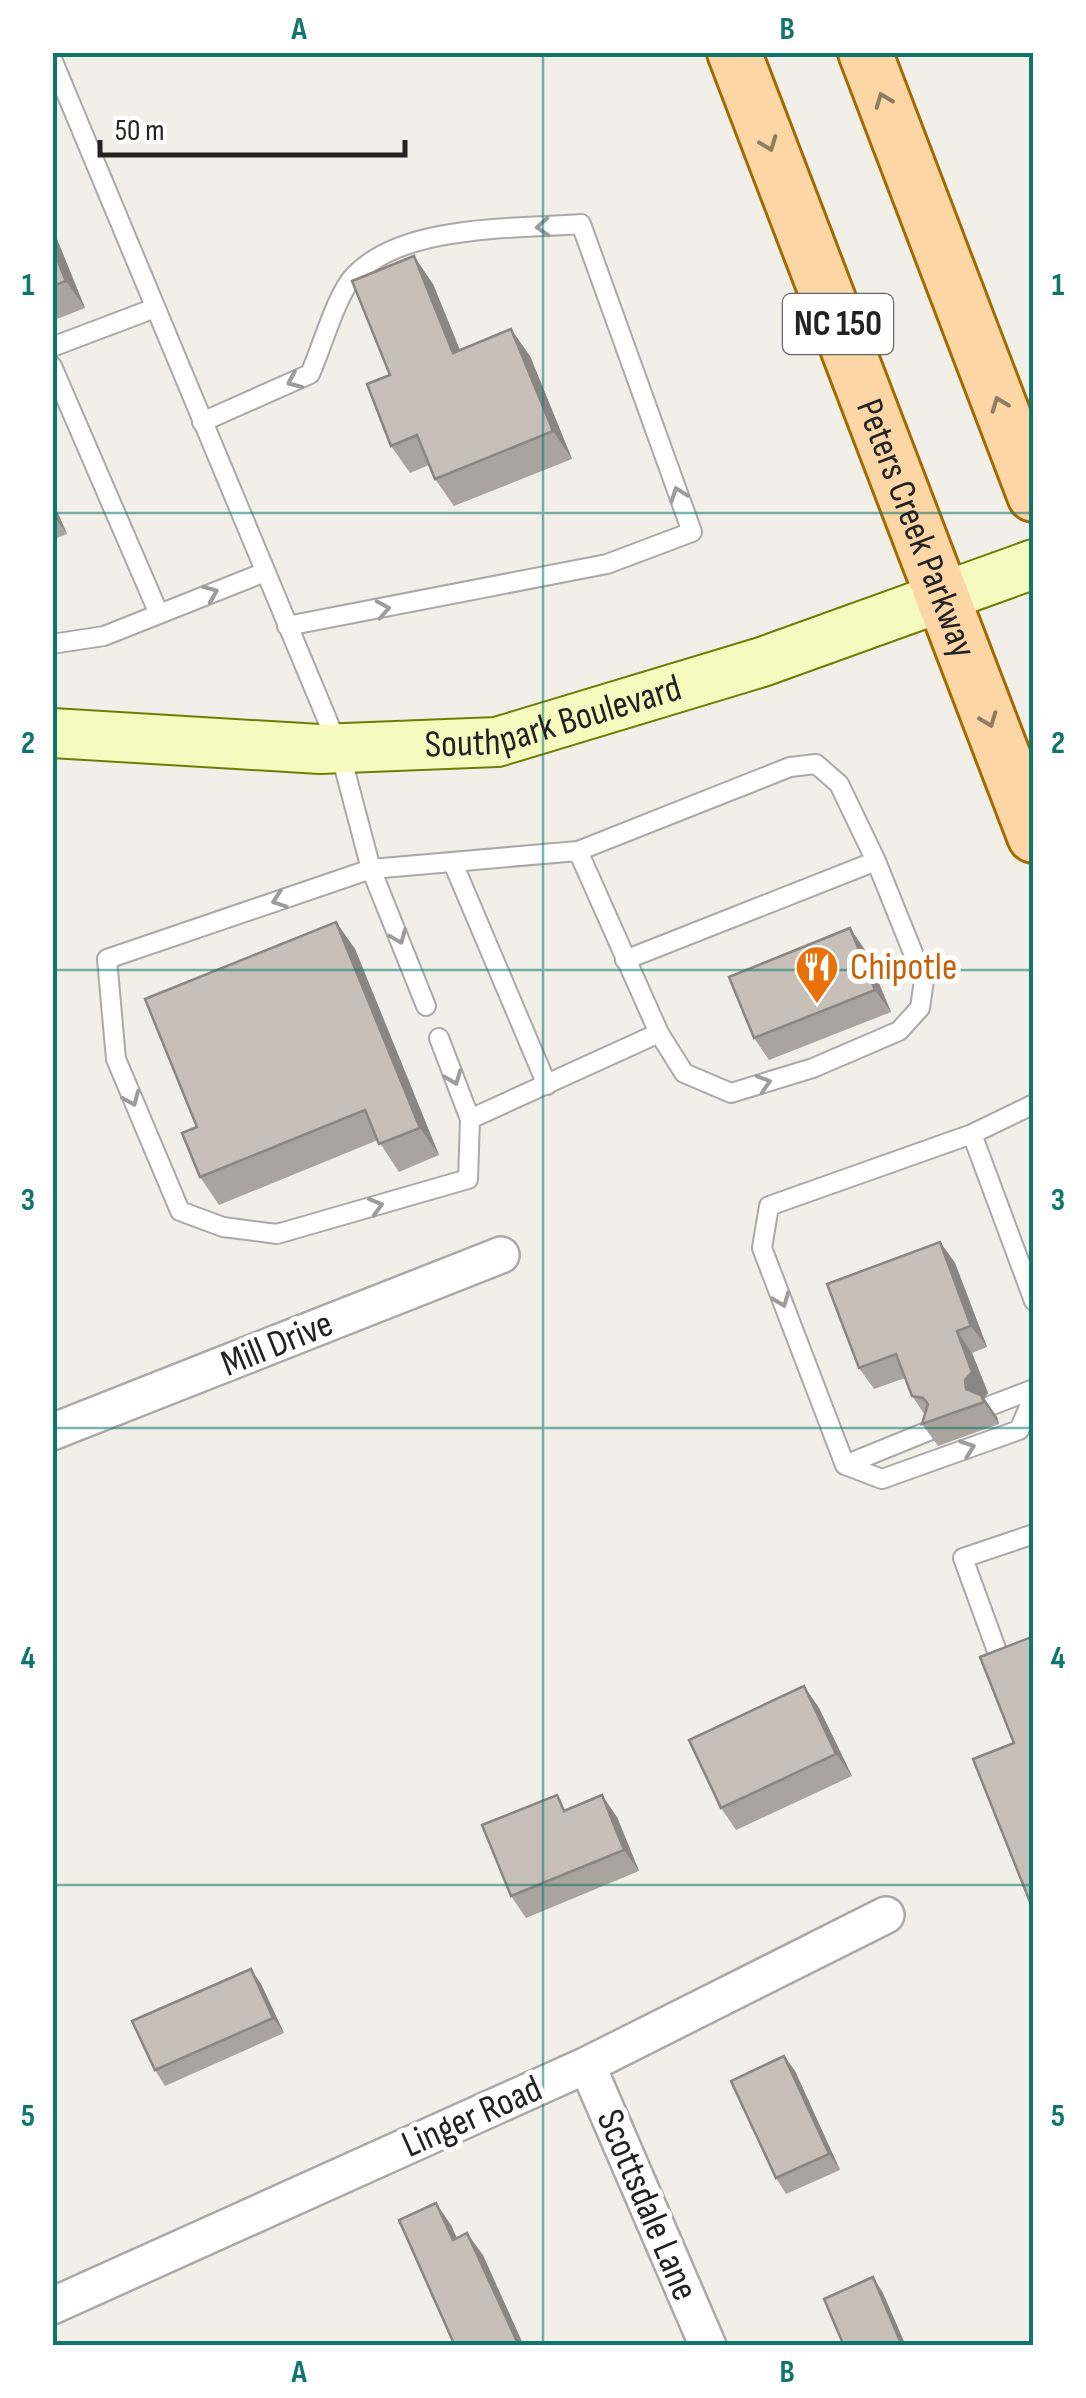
<svg xmlns="http://www.w3.org/2000/svg" width="1086" height="2398" font-family="'Sofia Sans Condensed',sans-serif">
<style>
.lines{fill:none;stroke-linecap:round;stroke-linejoin:round}
.lane-casing{stroke:#a9a9a9;stroke-width:22}
.street-casing{stroke:#a9a9a9;stroke-width:40}
.secondary-casing{stroke:#707d05;stroke-width:52}
.primary-casing{stroke:#a06b00;stroke-width:58}
.lane{stroke:#fff;stroke-width:18}
.street{stroke:#fff;stroke-width:35}
.secondary{stroke:#f7fabf;stroke-width:48}
.primary{stroke:#fcd6a4;stroke-width:52}
.wall{fill:#aba49e}
.shaded-wall{fill:#8b8681}
.building{fill:#c7bfb8;stroke:#8b8681;stroke-width:2.5}
.oneway{stroke:#8f7c63}
.oneway2{stroke:#9c9c9c}
.grid{fill:none;stroke:#0f766e;stroke-width:2.5;stroke-opacity:0.55}
.labels{text-anchor:middle;dominant-baseline:central;stroke-width:10;stroke-linejoin:round;paint-order:stroke}
.shield{fill:#fff;stroke:#646464;stroke-width:2.5}
.shield-label{font-size:35px;font-weight:bold;fill:#222}
.street-label{font-size:38px;fill:#222;stroke:#fff}
.food-label{font-size:38px;fill:#c56008;stroke:#fff;text-anchor:start}
.neatline{fill:none;stroke:#0f766e;stroke-width:4}
.grid-label{font-size:32px;text-anchor:middle;font-weight:bold;fill:#0f766e}
</style>
<rect width="100%" height="100%" fill="#f2efe9"/>
<g class="lines">
<g class="lane-casing">
<path id="lane" d="M52,59L339,748L371,869L426,1006
M52,347L155,308
M52,366L159,614
M202,422L310,374C321,350 337,293 354,276C403,224 514,229 581,224L692,532L607,564L287,626
M52,644L104,636L265,572
M453,863L547,1085
M625,960L876,861
M439,1038L470,1119L468,1179L277,1234L223,1227L180,1211L116,1059L107,959L371,869L578,851L790,767L816,764L839,784L876,861L924,980L920,1008L899,1031L813,1068L731,1093L684,1073L659,1033L578,851
M1034,1104L972,1134L1034,1301
M470,1119L659,1033
M972,1134L769,1206L762,1248L845,1465L882,1479L1019,1430L1034,1396
M992,1405L1034,1389
M845,1465L931,1430
M1034,1534L963,1558L1002,1665L1034,1653"/>
</g>
<g class="street-casing">
<path id="street" d="M52,1432L501,1255
M587,2065L708,2346
M52,2306L587,2065L886,1915"/>
</g>
<g class="secondary-casing">
<g id="secondary">
<path id="s1" d="M52,733L320,749L497,742L762,662L1034,564"/>
</g>
</g>
<g class="primary-casing">
<g id="primary">
<path id="s2" d="M734,52L1034,836"/>
<path d="M865,52L1034,495"/>
</g>
</g>
<use href="#lane" class="lane"/>
<use href="#street" class="street"/>
<use href="#secondary" class="secondary"/>
<use href="#primary" class="primary"/>
</g>
<path class="wall" d="M52,227L85,308L52,321Z
M433,284L460,350L530,356L572,459L454,506L435,479L429,465L410,473L391,446L390,375Z
M52,500L67,534L52,540Z
M336,922L355,949L439,1155L399,1172L378,1140L219,1205L200,1177Z
M865,950L891,1012L769,1060L754,1038Z
M940,1242L955,1263L987,1347L972,1353L988,1393L984,1398L997,1417L999,1424L938,1446L922,1424L925,1415L912,1396L905,1378L874,1389L859,1368Z
M804,1686L819,1708L852,1776L736,1830L721,1808Z
M567,1810L617,1817L639,1871L526,1918L511,1896Z
M261,1984L284,2033L165,2086L155,2070Z
M784,2056L795,2071L840,2170L786,2194L776,2178Z"/>
<path class="shaded-wall" d="M52,227L85,308L66,281L52,247Z
M414,256L433,284L472,380L453,353Z
M511,329L530,356L572,459L553,431Z
M52,500L67,534L52,513Z
M336,922L355,949L439,1155L420,1128Z
M850,928L865,950L891,1012L875,990Z
M940,1242L955,1263L987,1347L971,1326Z
M957,1331L972,1353L988,1393L984,1398L997,1417L999,1424L984,1402L966,1389Z
M804,1686L819,1708L852,1776L836,1754Z
M602,1795L617,1817L639,1871L624,1850Z
M251,1969L261,1984L284,2033L273,2018Z
M784,2056L795,2071L840,2170L829,2154Z
M436,2203L451,2225L468,2262L453,2240Z
M467,2233L483,2255L524,2346H519Z
M873,2277L883,2293L906,2346H902Z"/>
<path class="building" d="M52,247L66,281L52,286Z
M414,256L453,353L511,329L553,431L435,479L417,435L391,446L367,384L390,375L352,281Z
M336,922L420,1128L379,1144L365,1110L200,1177L182,1133L197,1127L145,999Z
M850,928L875,990L754,1038L729,977Z
M940,1242L971,1326L957,1331L972,1372L965,1380L966,1389L981,1395L984,1402L922,1424L928,1404L923,1398L912,1396L896,1354L859,1368L827,1284Z
M1034,1636V1912L973,1759L1014,1743L980,1657Z
M804,1686L836,1754L721,1808L689,1740Z
M557,1795L564,1811L602,1795L624,1850L511,1896L482,1825Z
M251,1969L273,2018L155,2070L132,2021Z
M784,2056L829,2154L776,2178L731,2081Z
M436,2203L453,2240L467,2233L519,2346H455L399,2220Z
M873,2277L902,2346H844L824,2299Z"/>
<defs><path id="oneway-chevron" d="M-2-3.5L2.5 0L-2 3.5" fill="none" stroke-width="1.6" stroke-linecap="round" stroke-linejoin="round" transform="scale(2.5)"/></defs>
<g class="oneway">
<use href="#oneway-chevron" transform="translate(883 100) rotate(-111)"/>
<use href="#oneway-chevron" transform="translate(769 144) rotate(69)"/>
<use href="#oneway-chevron" transform="translate(999 404) rotate(-111)"/>
<use href="#oneway-chevron" transform="translate(989 720) rotate(69)"/>
</g>
<g class="oneway2">
<use href="#oneway-chevron" transform="translate(543 227) rotate(176)"/>
<use href="#oneway-chevron" transform="translate(294 381) rotate(156)"/>
<use href="#oneway-chevron" transform="translate(678 494) rotate(-110)"/>
<use href="#oneway-chevron" transform="translate(211 593) rotate(-22)"/>
<use href="#oneway-chevron" transform="translate(383 609) rotate(-10)"/>
<use href="#oneway-chevron" transform="translate(279 900) rotate(161)"/>
<use href="#oneway-chevron" transform="translate(399 937) rotate(68)"/>
<use href="#oneway-chevron" transform="translate(454 1078) rotate(69)"/>
<use href="#oneway-chevron" transform="translate(764 1083) rotate(-17)"/>
<use href="#oneway-chevron" transform="translate(132 1099) rotate(67)"/>
<use href="#oneway-chevron" transform="translate(376 1206) rotate(-16)"/>
<use href="#oneway-chevron" transform="translate(782 1300) rotate(69)"/>
<use href="#oneway-chevron" transform="translate(968 1448) rotate(-20)"/>
</g>
<path class="grid" d="M543,52V2346M52,513H1034M52,970H1034M52,1428H1034M52,1885H1034"/>
<defs>
<g id="restaurant-pin" transform="scale(2.25)"><path d="M0 17L-7.5 6A9.5 9.5 0 1 1 7.5 6Z" fill="#e8710a" stroke="#fff"/><path d="M-5-6h1v4h1v-4h1v4h1v-4h1v5L-1.5 .5V6h-2V.5L-5-1ZM5-6V6H3V1.5H1.5Q1.5-4 5-6Z" fill="#fff"/></g>
</defs>
<g fill-rule="evenodd">
<use href="#restaurant-pin" x="817" y="967"/>
</g>
<g class="labels">
<rect class="shield" x="783" y="294" width="110" height="60" rx="8"/>
<g class="shield-label">
<text x="838" y="324">NC 150</text>
</g>
<g class="street-label">
<text stroke="none"><textPath href="#s2" startOffset="510">Peters Creek Parkway</textPath></text>
<text stroke="none"><textPath href="#s1" startOffset="505">Southpark Boulevard</textPath></text>
<text transform="translate(277 1344) rotate(-22)">Mill Drive</text>
<text transform="translate(472 2117) rotate(-24)">Linger Road</text>
<text transform="translate(647 2205) rotate(67)">Scottsdale Lane</text>
</g>
<g class="food-label">
<text x="850" y="967">Chipotle</text>
</g>
</g>
<rect width="1086" height="2398" fill="none" stroke="#ffffff" stroke-width="110"/>
<path d="M100 140v15h305v-15" fill="none" stroke="#222222" stroke-width="5"/>
<text x="115" y="140" font-size="30" fill="#222222" stroke="#ffffff" stroke-width="8" paint-order="stroke">50 m</text>
<rect x="55" y="55" width="976" height="2288" class="neatline"/>
<g class="grid-label">
<text x="299" y="39">A</text>
<text x="787" y="39">B</text>
<text x="28" y="295">1</text>
<text x="1058" y="295">1</text>
<text x="28" y="753">2</text>
<text x="1058" y="753">2</text>
<text x="28" y="1210">3</text>
<text x="1058" y="1210">3</text>
<text x="28" y="1668">4</text>
<text x="1058" y="1668">4</text>
<text x="28" y="2126">5</text>
<text x="1058" y="2126">5</text>
<text x="299" y="2382">A</text>
<text x="787" y="2382">B</text>
</g>
</svg>
